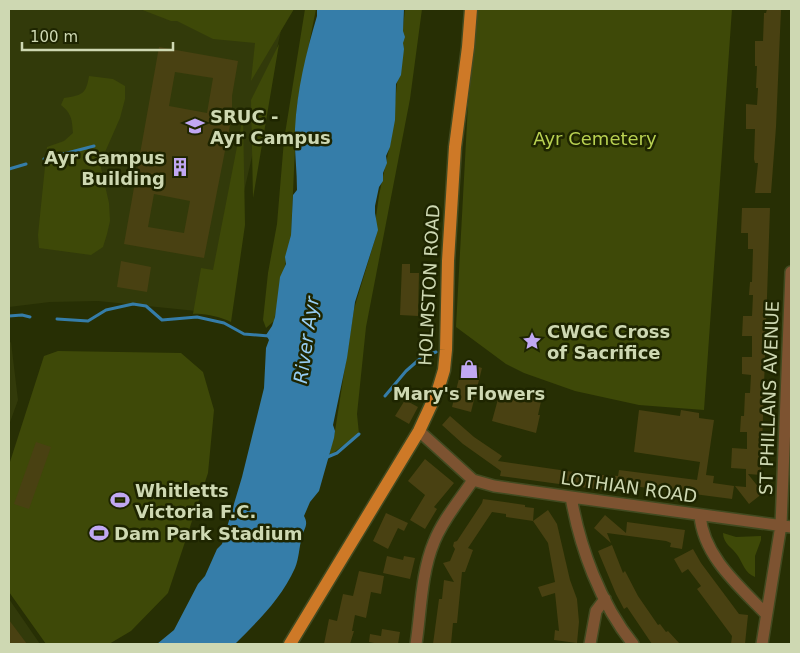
<svg xmlns="http://www.w3.org/2000/svg" width="800" height="653" font-family="'DejaVu Sans',sans-serif">
<style>
.built{fill:#323a0a}
.green{fill:#3e4908}
.water{fill:#357da9}
.lines{fill:none;stroke-linecap:round;stroke-linejoin:round}
.stream{stroke:#357da9;stroke-width:3}
.building{fill:#494112;fill-rule:evenodd}
.minor-casing{stroke:#424a20;stroke-width:14}
.major-casing{stroke:#424a20;stroke-width:15}
.minor{stroke:#7d5331;stroke-width:11}
.major{stroke:#ce7927;stroke-width:12}
.labels{text-anchor:middle;dominant-baseline:central;stroke-width:5;stroke-linejoin:round;paint-order:stroke}
.poi-label{font-size:18px;font-weight:bold;fill:#ced8b2;stroke:#1e2500;text-anchor:start}
.park-label{font-size:18px;fill:#b9d151;stroke:#1e2500}
.street-label{font-size:18px;fill:#ced8b2;stroke:#1e2500}
.water-label{font-size:19px;font-style:italic;fill:#97cef4;stroke:#1e2500}
</style>
<rect width="100%" height="100%" fill="#272f04"/>
<path class="built" d="M9,9H286L216,313L98,301L50,302L9,307Z
M11,342L18,400L9,425V343Z
M9,599L40,644H9Z"/>
<path class="green" d="M140,9H294L251,81L255,43L213,39L177,21H171Z
M305,9H316L297,105L291,235L274,321L266,328L263,320L268,273L277,224L284,140Z
M405,9H422L410,99L366,327L357,414L359,434L329,456L335,431L354,309L376,236V217L379,195L391,140Z
M478,9H732L704,410L639,405L575,391L524,373L506,364L456,327L468,104Z
M279,44L253,198L251,100Z
M89,76L113,79L125,86V99L120,118L102,159L101,168L109,203L110,221L107,234L103,247L91,255L39,248L38,235L47,147L64,141L73,133C72,120 72,114 61,105L64,98C83,95 86,94 89,76Z
M243,116L245,225L231,322C220,317 205,313 193,314L201,268L213,270Z
M58,351L181,353L203,372L214,410L208,473L168,593L131,631L109,644H46L9,592V465L44,356Z
M723,533L736,537L761,536V540L755,556V577C745,573 743,564 738,556C733,548 723,544 723,533Z"/>
<path class="water" d="M317,9H404L403,31L405,37L403,43L404,49L401,75L396,84L395,120L390,147L386,156L387,163L383,173V181L379,187L375,206V213L378,230L355,302L347,358L333,425L335,431L334,438L319,491L310,502L304,516C309,525 304,528 302,537C299,547 299,559 295,568C281,599 258,621 235,644H157L174,630L198,584L205,576L217,549L222,544L242,477L264,388L266,348L269,340L266,335L272,326L275,317L280,277L286,264L285,257L291,235L293,195L297,190C297,169 294,149 295,129C297,90 306,53 317,16Z"/>
<g class="lines">
<path class="stream" d="M44,159L94,146
M9,169L26,164
M9,316L22,315L30,317
M57,319L88,321L106,310L133,304L146,306L162,320L197,317L224,323L244,334L269,336
M385,396L406,371L422,357L436,352
M325,458L337,453L359,434"/>
</g>
<path class="building" d="M767,9H781L776,127L771,193H755L758,163H755L754,159L755,129H746V104L757,105L758,88H756L757,66H755V41H763L764,13H766Z
M159,47L238,61L232,96V115L204,258L124,244ZM175,72L213,78L207,113L169,106ZM154,194L190,201L184,233L148,227Z
M742,208H770L761,475L748,474L763,493L749,504L735,486L746,487V469L731,468L732,448L747,449V432H740L741,416H744L745,393H750L751,375L742,374V357H752V336H742L743,316H752L753,295H749L750,282H752L753,249H748V233H741Z
M121,261L151,267L147,292L117,287Z
M402,264H410V273H419L418,316L400,315Z
M466,363L482,368L471,412L452,407L462,366L465,367Z
M501,388L516,392L517,390L542,397L538,415H540L536,433L492,421Z
M405,400L418,407L409,424L395,416Z
M639,410L680,416L681,410L699,413V418L714,420L706,475L714,476L713,483L734,486L732,499L633,486V489L604,485L603,490L500,476L501,471L463,444L442,425L450,416L474,437L502,456L498,461L588,474L618,476L619,470L697,480L700,462L634,452Z
M36,442L51,447L29,509L14,504Z
M425,459L454,483L434,507L437,509L425,529L410,520L425,495L408,481Z
M483,499L525,505V507L534,508L533,521L506,517V514L492,512L468,548L473,550L465,572H462L457,623H453L451,644H433L439,599H442L444,580L454,582L443,563L450,561L455,549L453,546L454,542L457,541L482,503Z
M548,510L557,524L570,580L577,599L579,622L577,643L554,640L555,630L559,631L555,593L542,597L538,587L555,582L548,543L533,521Z
M386,513L408,523L404,531L398,528L388,549L373,541Z
M605,515L626,533L627,522L685,530L682,549L670,547L671,543L666,541L607,533L611,543L594,528Z
M612,545L623,573L625,571L638,596L658,625L660,624L666,632L668,631L680,644H652L627,607L624,609L616,594L598,551Z
M693,549L701,563L739,614L748,615L745,644H731L732,636L697,589L701,586L688,569L682,573L674,559Z
M387,556L403,560L404,556L415,558L410,579L383,573Z
M359,571L384,576L381,594L371,592L366,618L355,615L352,631H354L350,644H324L329,619L337,621L343,594L353,596Z
M9,620L27,644H9Z
M382,629L400,632L398,644H379L369,642L370,634L381,636Z"/>
<g class="lines">
<g class="minor-casing">
<path id="minor" d="M473,480L494,486L571,497L791,527
M571,497C580,548 600,603 633,644
M700,515C703,556 739,586 766,614
M416,644C421,611 421,573 434,542C443,519 460,500 473,480L419,431
M590,644L596,611L605,599
M762,644L781,525L791,272"/>
</g>
<g class="major-casing">
<path id="major" d="M290,644L419,431L438,390L444,370L446,350L448,261L455,147L468,47L471,9"/>
</g>
<use href="#minor" class="minor"/>
<use href="#major" class="major"/>
</g>
<defs>
<g id="university-bare" transform="scale(1.5)"><path d="M0-5L7-2L0 1L-7-2ZM-4 1L0 2.5L4 1V4Q0 6-4 4Z" fill="#c1a8f3" stroke="#1e2500" stroke-width="2.5" paint-order="stroke"/></g>
<g id="building-bare" transform="scale(1.5)"><path d="M-4-6H4V6H1V3H-1V6H-4ZM-2.5-4.3h1.7v1.8h-1.7ZM.8-4.3h1.7v1.8H.8ZM-2.5-1h1.7V.8h-1.7ZM.8-1h1.7V.8H.8Z" fill="#c1a8f3" stroke="#1e2500" stroke-width="2.5" paint-order="stroke"/></g>
<g id="sight-bare" transform="scale(1.5)"><path d="M0-6L1.8-2.2L6-1.7L2.9 1.2L3.7 5.4L0 3.3L-3.7 5.4L-2.9 1.2L-6-1.7L-1.8-2.2Z" fill="#c1a8f3" stroke="#1e2500" stroke-width="2.5" paint-order="stroke"/></g>
<g id="shop-bare" transform="scale(1.5)"><path d="M-5-2.5h2.3a2.7 3.5 0 0 1 5.4 0H5L5.5 6h-11ZM-1.5-2.5h3a1.5 2.3 0 0 0-3 0Z" fill="#c1a8f3" stroke="#1e2500" stroke-width="2.5" paint-order="stroke"/></g>
<g id="stadium-bare" transform="scale(1.5)"><path d="M0-5a6.5 5 0 1 0 0 10a6.5 5 0 1 0 0-10ZM-3.5-1.8h7v3.6h-7Z" fill="#c1a8f3" stroke="#1e2500" stroke-width="2.5" paint-order="stroke"/></g>
</defs>
<g fill-rule="evenodd">
<use href="#university-bare" x="195" y="126"/>
<use href="#building-bare" x="180" y="167"/>
<use href="#sight-bare" x="532" y="341"/>
<use href="#shop-bare" x="469" y="369"/>
<use href="#stadium-bare" x="120" y="500"/>
<use href="#stadium-bare" x="99" y="533"/>
</g>
<g class="labels">
<g class="poi-label">
<text x="210" y="116">SRUC -<tspan x="210" dy="21">Ayr Campus</tspan></text>
<text x="165" y="157" text-anchor="end">Ayr Campus<tspan x="165" dy="21">Building</tspan></text>
<text x="547" y="331">CWGC Cross<tspan x="547" dy="21">of Sacrifice</tspan></text>
<text x="469" y="393" text-anchor="middle">Mary's Flowers</text>
<text x="135" y="490">Whitletts<tspan x="135" dy="21">Victoria F.C.</tspan></text>
<text x="114" y="533">Dam Park Stadium</text>
</g>
<g class="park-label">
<text x="595" y="138">Ayr Cemetery</text>
</g>
<g class="street-label">
<text transform="translate(429 285) rotate(-87)">HOLMSTON ROAD</text>
<text transform="translate(769 398) rotate(-88)">ST PHILLANS AVENUE</text>
<text transform="translate(629 487) rotate(8)">LOTHIAN ROAD</text>
</g>
<g class="water-label">
<text transform="translate(306 340) rotate(-82)">River Ayr</text>
</g>
</g>
<rect width="800" height="653" fill="none" stroke="#ced8b2" stroke-width="20"/>
<path d="M22 42v8h151v-8" fill="none" stroke="#ced8b2" stroke-width="2.5"/>
<text x="30" y="42" font-size="15" fill="#ced8b2" stroke="#1e2500" stroke-width="4" paint-order="stroke">100 m</text>
</svg>
